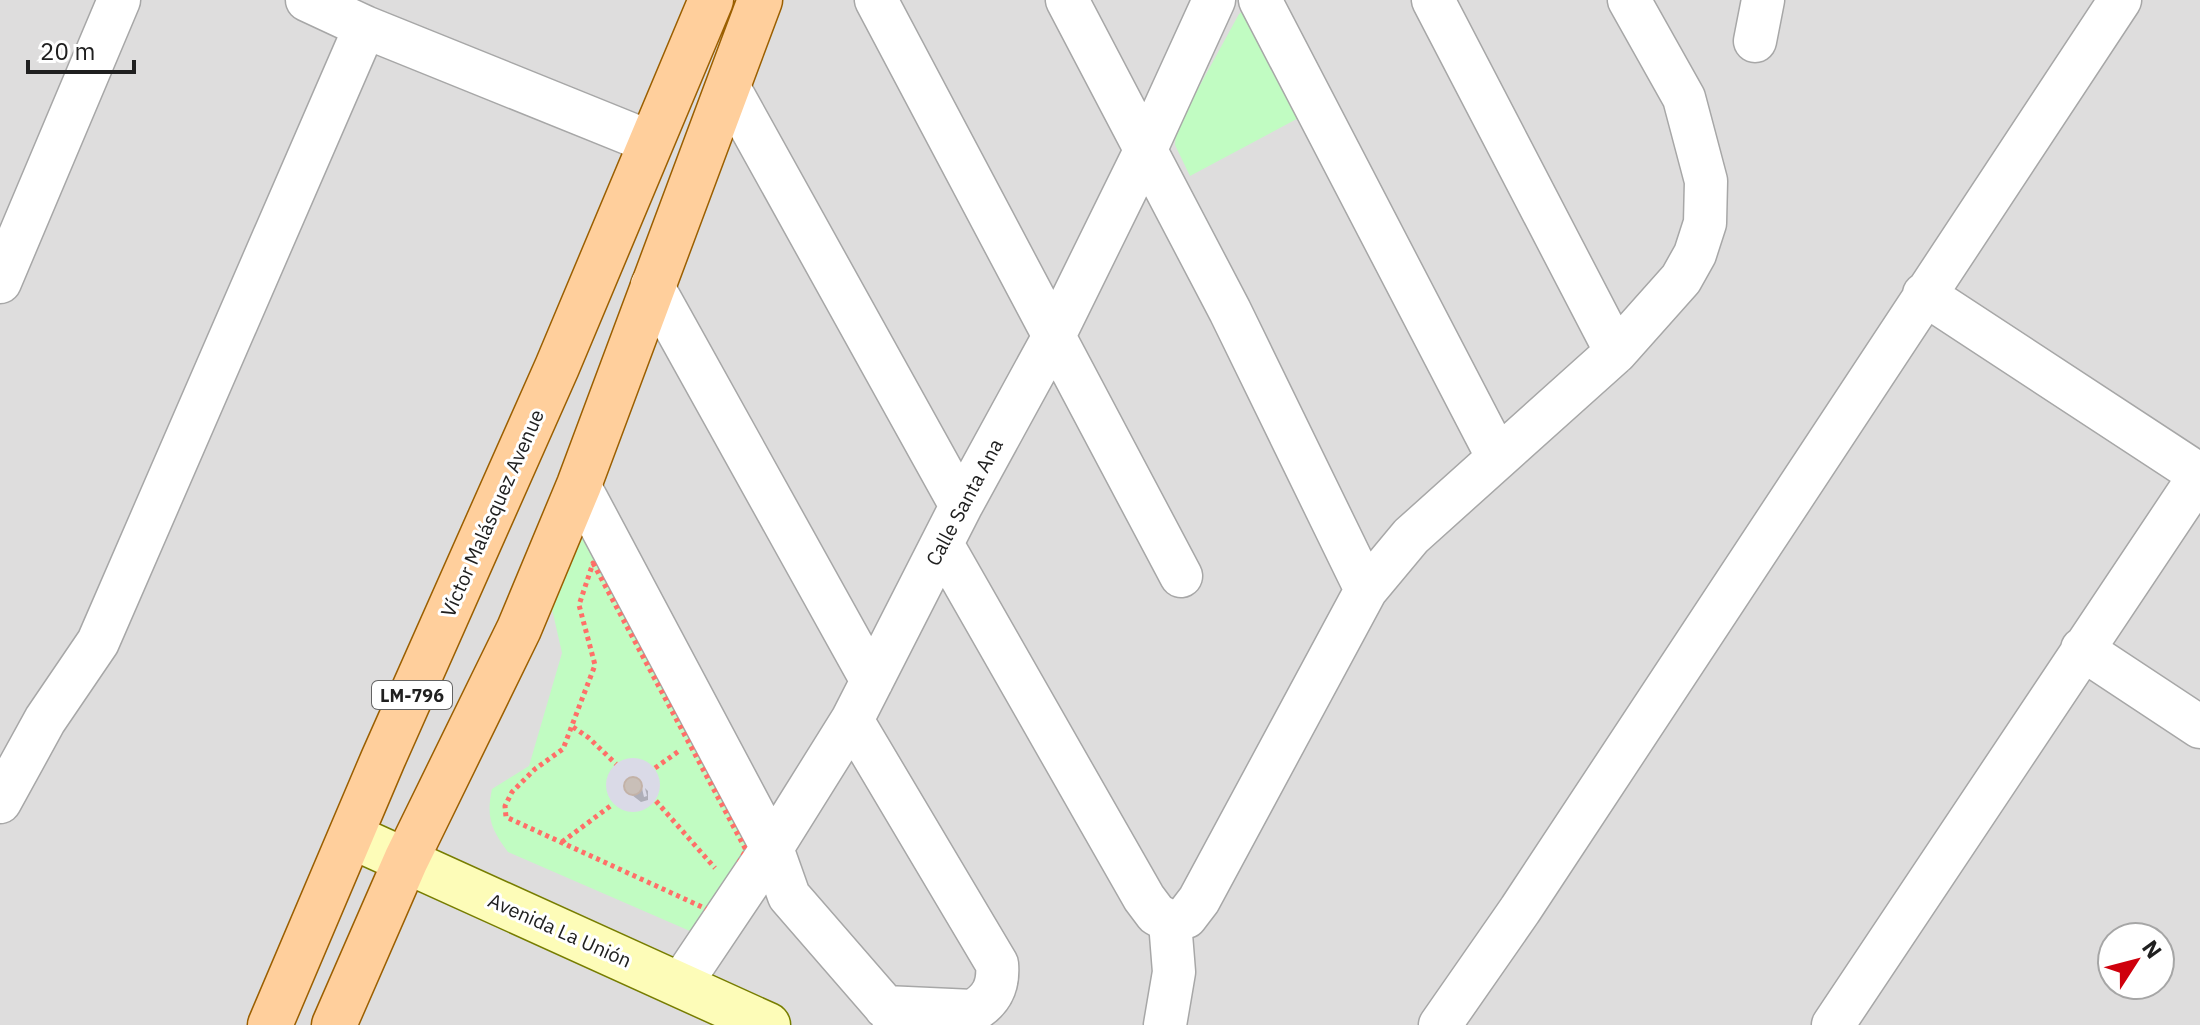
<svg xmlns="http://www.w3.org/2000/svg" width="2200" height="1025" font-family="'IBM Plex Sans',sans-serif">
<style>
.residential{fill:#dedddd;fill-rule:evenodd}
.park{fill:#c1fcc2}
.plaza{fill:#dadae7}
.shadow{fill:#0003}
.building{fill:#c9bfb8;stroke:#c3b2a7;stroke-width:2}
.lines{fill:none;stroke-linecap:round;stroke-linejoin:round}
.minor-casing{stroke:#a7a7a7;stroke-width:45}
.secondary-casing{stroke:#777d00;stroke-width:47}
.primary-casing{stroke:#9b5f00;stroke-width:47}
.path{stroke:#ff6f68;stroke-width:5;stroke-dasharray:4 4;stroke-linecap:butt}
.minor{stroke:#fff;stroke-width:42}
.secondary{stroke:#fdfcb8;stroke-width:44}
.primary{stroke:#ffcf9c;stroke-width:44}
.labels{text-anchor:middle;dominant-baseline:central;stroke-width:6;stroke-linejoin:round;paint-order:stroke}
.shield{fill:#fff;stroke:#636363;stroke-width:2}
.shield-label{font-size:18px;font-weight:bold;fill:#202020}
.street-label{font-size:20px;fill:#202020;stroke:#fff}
</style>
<rect width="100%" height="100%" fill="#f1ece6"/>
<path class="residential" d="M0,0H2200V1025H0ZM2112,937H2160V985H2112Z"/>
<path class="park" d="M1245,9L1306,114L1190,176L1175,145L1176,129L1239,14Z
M585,530L758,839L706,938L508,852C491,829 486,817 492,789L529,766L562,653L552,609Z"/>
<path class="plaza" d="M606 785a27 27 0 1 1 54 0a27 27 0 1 1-54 0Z"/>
<path class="shadow" d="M632,779L641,784L644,797L647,796L645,788L648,791V800L641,802L628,792L627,788L629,781Z"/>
<path class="building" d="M624 786a9 9 0 1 1 18 0a9 9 0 1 1-18 0Z"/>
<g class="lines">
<g class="minor-casing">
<path id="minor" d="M307,0L365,27L650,142
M876,0L1181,576
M1067,0L1230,311L1366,590
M1260,0L1497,456
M1433,0L1616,352
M1755,41L1763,0
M728,86L961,506
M0,282L119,0
M652,285L872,681
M1924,294L2200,475
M579,485L772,848L789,896L901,1025
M942,544L1144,898L1156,914L1170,922L1186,917L1199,900L1366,590L1411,536L1616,352L1681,279L1695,254L1705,223L1706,181L1684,98L1629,0
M2082,649L2200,727
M852,720L997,964C999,986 992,1000 973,1011L885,1007
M0,802L45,720L98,642L365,27
M680,985L772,848L852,720L961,506L1054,336L1146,149L1214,0
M1165,1025L1174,972L1170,922
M1440,1025L1520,910L2120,0
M1833,1025L2200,475"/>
</g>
<g class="secondary-casing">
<path id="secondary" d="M351,836L768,1025"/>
</g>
<g class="primary-casing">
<path id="primary" d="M270,1025L383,759L557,367L711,0
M334,1025L406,860L519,629L579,485L760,0"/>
</g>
<path class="path" d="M593,563L746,850L713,912L506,817L505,806L512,792L535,769L563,749L595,665L579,605Z
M573,727L589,738L616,764
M655,768L679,751
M656,801L715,868
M562,842L613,804"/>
<use href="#minor" class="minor"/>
<use href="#secondary" class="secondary"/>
<use href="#primary" class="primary"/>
</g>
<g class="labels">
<rect class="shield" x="372" y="681" width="80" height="28" rx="6"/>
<g class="shield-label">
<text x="412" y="695">LM-796</text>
</g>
<g class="street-label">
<text transform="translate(964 502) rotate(-62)">Calle Santa Ana</text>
<text transform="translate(492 513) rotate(-66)">Víctor Malásquez Avenue</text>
<text transform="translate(560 930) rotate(24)">Avenida La Unión</text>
</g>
</g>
<g transform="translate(2136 961) rotate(54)"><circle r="38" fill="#ffffff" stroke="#a6a6a6" stroke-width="2"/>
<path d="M0-6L14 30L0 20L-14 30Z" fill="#cf000c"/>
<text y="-12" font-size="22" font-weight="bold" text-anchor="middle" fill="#202020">N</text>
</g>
<path d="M28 60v12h106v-12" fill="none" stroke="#202020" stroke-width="4"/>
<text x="40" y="60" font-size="24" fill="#202020" stroke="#ffffff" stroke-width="6" paint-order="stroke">20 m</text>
</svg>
